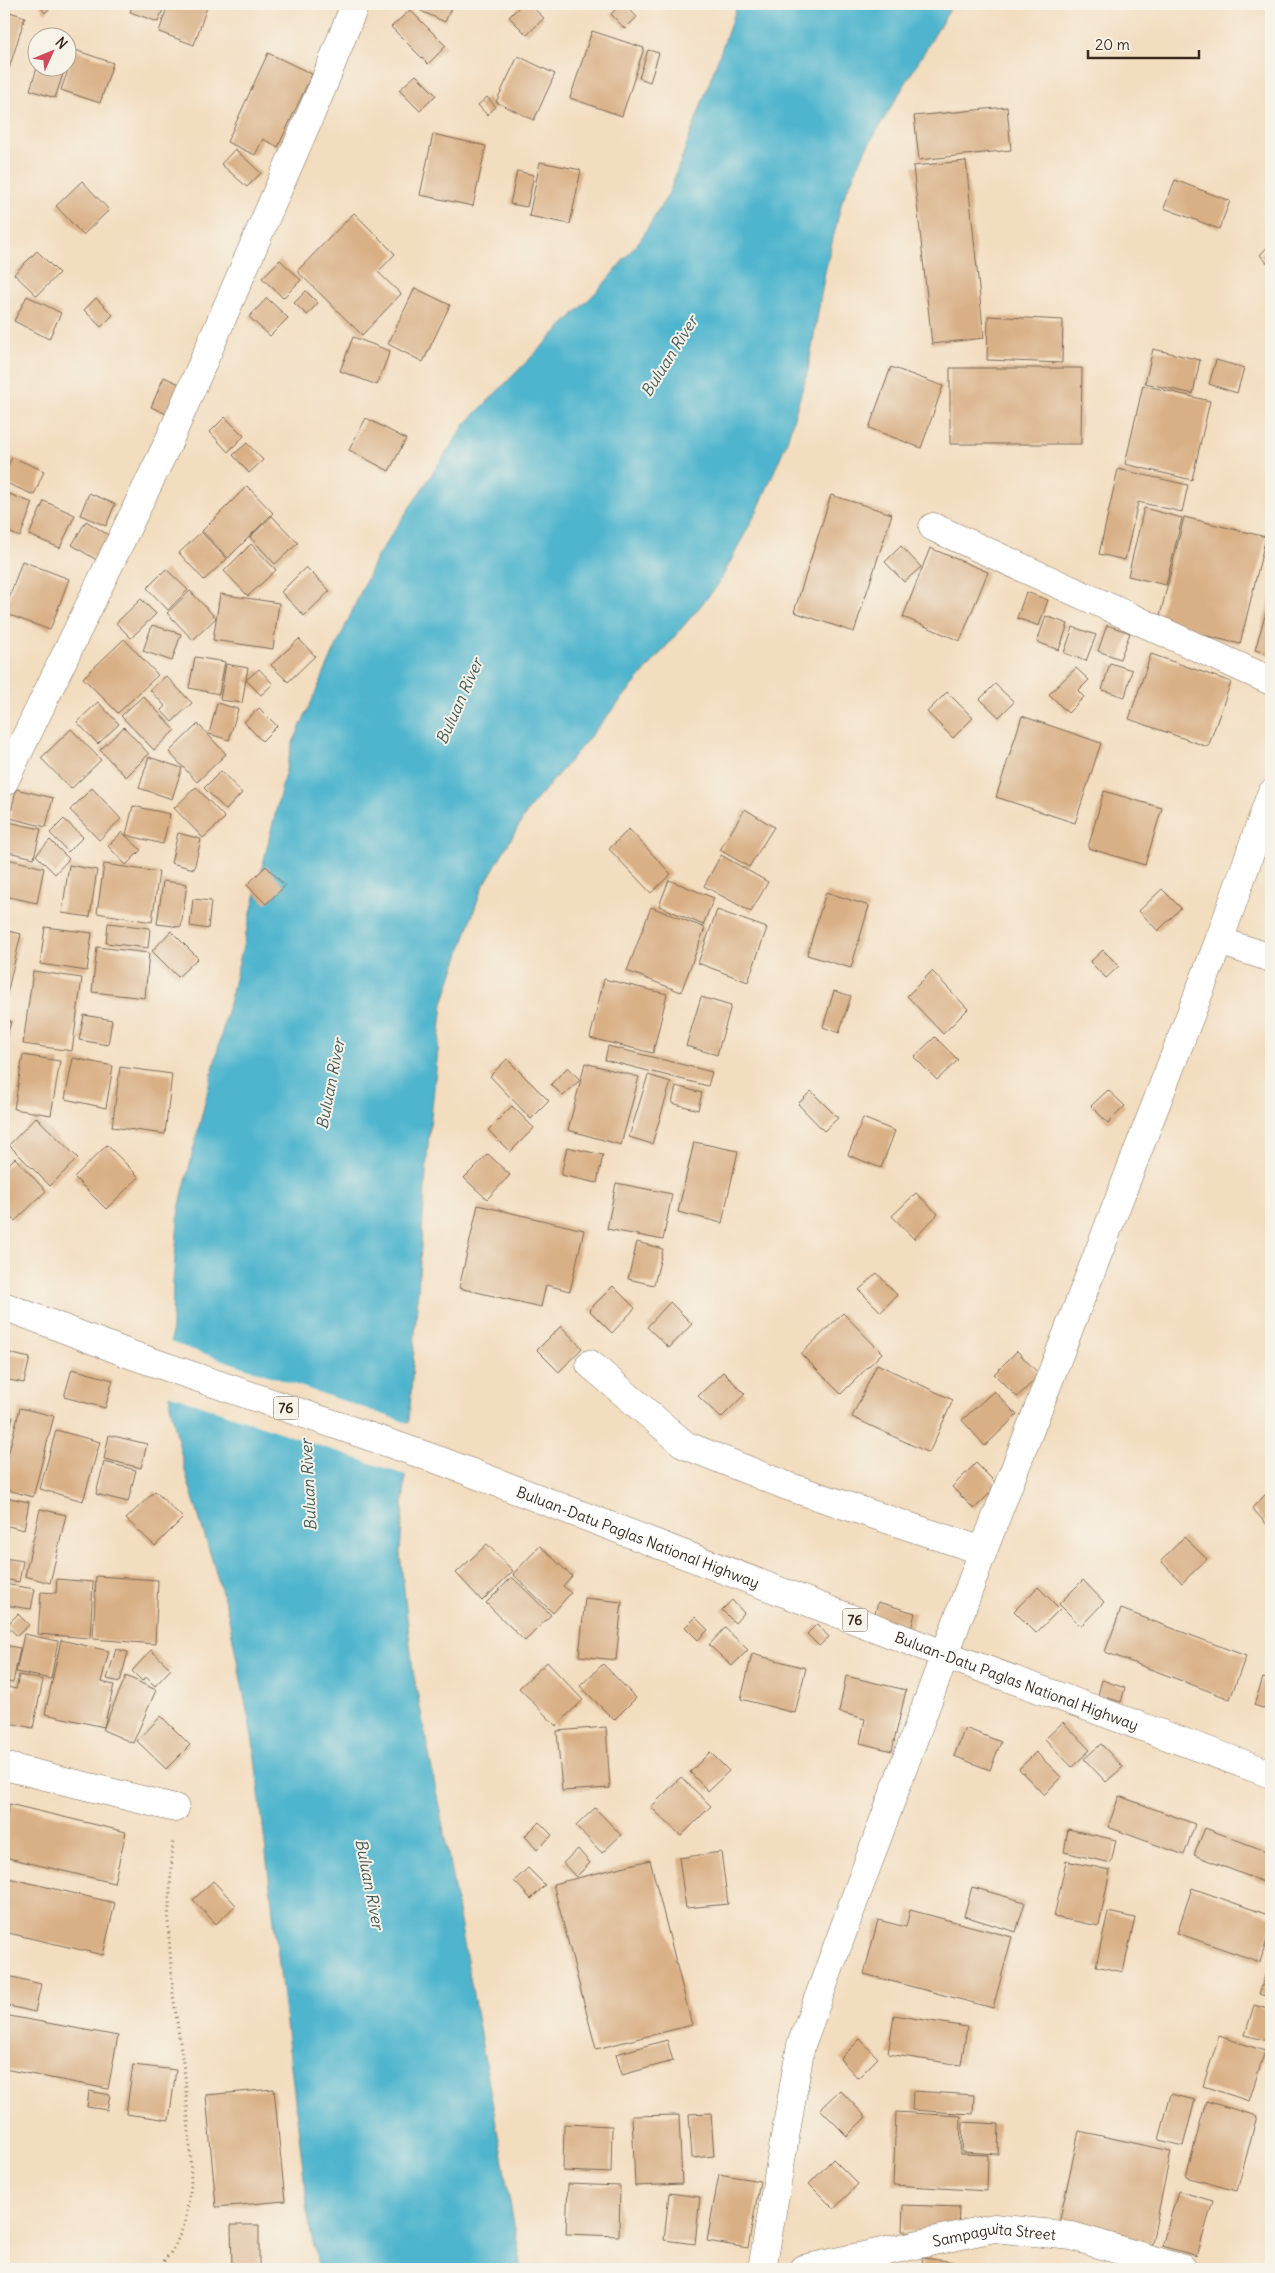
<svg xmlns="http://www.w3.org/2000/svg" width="1275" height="2273" font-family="Delius,sans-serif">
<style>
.water{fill:#4fb5ce;stroke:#457076}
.pier{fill:#f3ddbf}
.building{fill:#d9b086}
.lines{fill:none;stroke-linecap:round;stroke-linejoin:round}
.minor-casing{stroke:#7b6956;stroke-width:29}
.highway-casing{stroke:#7b6956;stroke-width:29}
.path{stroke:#7b6956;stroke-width:3;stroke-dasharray:1 4;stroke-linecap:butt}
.minor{stroke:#fff;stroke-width:28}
.highway{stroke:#fff;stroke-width:28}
.labels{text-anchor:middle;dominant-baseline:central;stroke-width:4;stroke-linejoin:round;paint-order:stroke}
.shield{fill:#f7f3e8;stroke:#73665b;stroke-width:1}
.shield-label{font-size:14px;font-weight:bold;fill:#3b2a1e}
.street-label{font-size:15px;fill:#3b2a1e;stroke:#f7f3e8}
.water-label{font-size:16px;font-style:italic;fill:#425b5c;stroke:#f7f3e8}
</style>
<rect width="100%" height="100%" fill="#f7f3e8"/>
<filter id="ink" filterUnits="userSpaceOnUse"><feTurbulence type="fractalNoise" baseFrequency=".02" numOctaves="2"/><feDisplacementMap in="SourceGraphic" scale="10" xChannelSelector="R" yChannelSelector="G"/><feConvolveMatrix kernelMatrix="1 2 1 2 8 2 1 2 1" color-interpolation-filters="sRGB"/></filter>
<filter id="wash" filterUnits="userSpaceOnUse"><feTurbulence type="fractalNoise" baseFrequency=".0096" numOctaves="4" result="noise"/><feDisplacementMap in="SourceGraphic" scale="20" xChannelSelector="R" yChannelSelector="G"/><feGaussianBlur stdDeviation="1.12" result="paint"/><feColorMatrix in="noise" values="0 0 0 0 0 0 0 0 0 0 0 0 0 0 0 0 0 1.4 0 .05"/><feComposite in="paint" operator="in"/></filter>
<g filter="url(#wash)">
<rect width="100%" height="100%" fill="#f3ddbf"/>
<path class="water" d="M738,4H953L866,149L842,201L825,272L808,370L786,444L758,509L718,585L528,810L481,890L443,1003L428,1145L400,1553L413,1671L444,1832L522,2269H319L310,2229L253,1741L227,1609L185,1471L170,1405L173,1283L179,1209L292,745L376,558L466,423L602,286L641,239L669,193Z"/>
<path class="pier" d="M170,1342L411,1424L408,1476L168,1394Z"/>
<g id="blocks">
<path class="building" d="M38,4H47L51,7L45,13Z
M133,4H165L158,22L130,12Z
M168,4H208L194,45L159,32Z
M425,4H453L445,22L421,11Z
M522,4H529L544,18L527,35L509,17Z
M621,4H624L637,17L625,29L611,14Z
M4,10L25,17L4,85Z
M410,10L446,46L428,64L391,27Z
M592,31L644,48L622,116L570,98Z
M48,33L60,37V38H46Z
M68,39L74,41L68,59Z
M75,50L113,63L100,103L61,90Z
M648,50L659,53L650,82L639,78Z
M268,53L312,74L278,147L263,139L255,155L227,142Z
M518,56L555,74L534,120L496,102Z
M37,68H65L55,98L30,90Z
M416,75L436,95L420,111L399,90Z
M487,97L496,107L487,115L478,105Z
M1007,107L1011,150L919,160L914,116Z
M433,134L486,146L473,206L420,195Z
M235,149L261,173L247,187L221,164Z
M966,161L984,338L932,344L913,166Z
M540,162L581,170L570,224L529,216Z
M517,171L534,175L527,207L510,204Z
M1175,180L1230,201L1219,229L1164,208Z
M82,181L109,210L83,235L56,206Z
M354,213L395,254L378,272L401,294L362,335L297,271Z
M1271,243V267L1260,255Z
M37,251L59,273L37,296L14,274Z
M280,260L301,280L283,298L262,278Z
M415,288L450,305L423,362L388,344Z
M306,291L318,303L307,315L294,303Z
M27,296L61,313L49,339L14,321Z
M96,298L113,315L101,327L84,310Z
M267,298L288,318L270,336L249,317Z
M988,316L1063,320L1062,363L987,360Z
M353,337L390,351L377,385L340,371Z
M1153,349L1200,360L1193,394L1145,383Z
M1216,360L1244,368L1237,393L1209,384Z
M891,367L943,386L921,448L869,428Z
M950,368H1082L1081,444H950Z
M164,377L186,387L173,417L151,407Z
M1143,385L1210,401L1192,480L1125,464Z
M225,417L244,436L228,452L210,432Z
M366,418L406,439L389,471L349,450Z
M247,443L263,460L249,473L233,455Z
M12,457L44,471L34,495L4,482V475Z
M1118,469L1188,485L1182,512L1138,502L1125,560L1099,554Z
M247,486L273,513L228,558L202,531Z
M4,492L33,503L20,537L4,530Z
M89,493L115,504L106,526L80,515Z
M831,495L892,514L854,632L794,612Z
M44,501L75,515L60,548L29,535Z
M1144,508L1182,518L1166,585L1128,576Z
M272,516L298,543L275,564L250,537Z
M1184,517L1266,537L1240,644L1158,624Z
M86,521L115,539L100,562L72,545Z
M201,532L227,559L204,580L179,553Z
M251,544L276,570L248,596L224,571Z
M901,546L921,567L904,582L885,562Z
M930,548L988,572L960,641L903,617Z
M22,561L69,579L50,630L4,613Z
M306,567L330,591L304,616L281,592Z
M166,569L188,590L168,610L147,588Z
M190,591L216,618L193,640L167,613Z
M1026,592L1048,600L1039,626L1017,618Z
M220,594L279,603L273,649L213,640Z
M1271,595V655L1255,650Z
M141,599L156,614L131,638L116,623Z
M1046,616L1068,624L1059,650L1037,642Z
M152,625L181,634L172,661L143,651Z
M1107,625L1130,633L1120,659L1098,651Z
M1073,627L1096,635L1086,661L1064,653Z
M124,639L158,675L118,713L83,678Z
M299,639L315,656L288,682L271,665Z
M1151,654L1231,682L1208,747L1129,719Z
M195,657L225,662L219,694L189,688Z
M1110,663L1132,670L1125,697L1102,690Z
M226,664L248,668L242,703L220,700Z
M1076,668L1089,680L1078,691L1084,697L1068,713L1049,694Z
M259,669L273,684L261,695L246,680Z
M166,676L192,703L172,722L161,710L165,706L150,690Z
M995,684L1014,702L999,717L980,699Z
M947,692L973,718L953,738L927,712Z
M143,696L175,730L154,750L121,716Z
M98,702L119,724L98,744L77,722Z
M217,703L238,709L229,740L209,734Z
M259,708L277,726L262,741L244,722Z
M1022,716L1101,743L1075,823L996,797Z
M198,724L226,754L197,782L169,752Z
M124,727L149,754L126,777L100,750Z
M71,729L101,760L71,789L41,758Z
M149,757L182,768L172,799L139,788Z
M221,771L242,793L226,810L204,788Z
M196,787L225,818L203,838L174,808Z
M92,788L121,819L99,840L70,810Z
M16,789L53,798L46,827L10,818Z
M1104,791L1162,808L1145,865L1088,848Z
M133,806L170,814L163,844L126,835Z
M745,809L774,827L749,867L720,850Z
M64,819L83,837L68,852L50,833Z
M4,821L41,829L34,858L4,851Z
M629,829L671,874L651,893L609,849Z
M122,832L141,850L126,865L108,846Z
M178,833L201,839L194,869L171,863Z
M50,840L69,859L55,874L36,855Z
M721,855L768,882L751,912L704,886Z
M4,858L44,868L37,903L4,896Z
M104,864L159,872L152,922L97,913Z
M69,865L97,870L90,917L62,913Z
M266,866L285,886L266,904L247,885Z
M669,880L714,898L703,925L659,906Z
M163,881L187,884L181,927L157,924Z
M1162,889L1181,908L1158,931L1139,911Z
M826,892L869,906L851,968L807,955Z
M193,899L211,901L208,929L190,926Z
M651,907L705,928L681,992L627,971Z
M717,910L767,928L748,982L698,963Z
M108,923L150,928L148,948L106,943Z
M45,927L92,933L87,971L40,964Z
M4,930L21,934L6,998H4Z
M171,931L198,958L178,977L152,951Z
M97,947L149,953L145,998L92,992Z
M1103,950L1119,966L1106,978L1090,962Z
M33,971L82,978L72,1051L23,1044Z
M932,971L968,1009L943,1034L907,996Z
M604,979L667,994L653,1053L590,1038Z
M834,991L851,996L839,1033L823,1027Z
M701,997L731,1006L717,1055L686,1046Z
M84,1015L112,1020L108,1045L79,1040Z
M4,1019L11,1021L4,1047Z
M935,1037L958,1060L937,1080L914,1057Z
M608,1046L712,1072L708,1086L605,1060Z
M23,1055L60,1061L51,1115L14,1109Z
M73,1058L113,1066L106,1108L65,1099Z
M507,1059L549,1101L531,1119L490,1076Z
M585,1063L639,1077L621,1145L568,1130Z
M120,1067L172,1074L165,1134L112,1127Z
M568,1067L580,1080L563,1096L551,1084Z
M648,1075L671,1082L652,1144L629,1137Z
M676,1086L702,1093L698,1110L672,1103Z
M1108,1090L1125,1106L1108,1123L1091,1106Z
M811,1091L838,1118L824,1131L798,1104Z
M512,1106L534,1128L510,1152L488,1130Z
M36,1117L78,1158L50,1186L9,1145Z
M863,1118L895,1131L881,1168L848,1155Z
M694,1142L738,1151L722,1223L678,1212Z
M107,1145L139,1177L106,1209L74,1177Z
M567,1147L603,1155L597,1183L561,1175Z
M488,1154L510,1175L487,1199L464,1178Z
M15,1158L46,1191L15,1221L4,1209V1169Z
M616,1183L672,1194L663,1240L607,1229Z
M916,1193L938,1214L914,1239L892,1216Z
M478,1205L584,1230L570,1291L546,1285L541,1307L459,1288Z
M637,1242L663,1249L654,1285L628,1279Z
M877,1273L897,1295L881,1312L859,1290Z
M613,1286L635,1308L612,1333L589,1310Z
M670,1302L692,1324L669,1348L647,1327Z
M843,1313L882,1353L841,1394L801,1354Z
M561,1326L582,1348L559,1372L537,1350Z
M1017,1351L1040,1375L1017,1397L994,1374Z
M4,1352L30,1358L24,1383L4,1379Z
M877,1364L953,1400L929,1453L852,1417Z
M72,1369L113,1380L105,1408L64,1397Z
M723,1372L745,1394L721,1418L698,1396Z
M994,1391L1017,1415L985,1446L962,1420Z
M20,1408L54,1416L33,1497L4,1489V1470Z
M4,1415L13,1417L7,1438L4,1437Z
M56,1430L100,1442L83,1501L40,1489Z
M109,1435L147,1444L141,1468L104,1459Z
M104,1462L136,1470L128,1502L96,1494Z
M976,1463L998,1485L974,1509L952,1487Z
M1271,1489V1529L1252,1508Z
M155,1491L183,1518L155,1546L126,1519Z
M4,1497L29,1502L24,1530L4,1525Z
M40,1509L66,1515L50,1583L25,1576Z
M4,1529L7,1530L5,1544H4Z
M1184,1537L1207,1559L1182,1583L1161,1561Z
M487,1544L513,1571L482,1601L456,1573Z
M540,1546L572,1576L563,1586L571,1593L553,1613L513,1574Z
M4,1558L23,1561L19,1582L4,1579Z
M96,1576L158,1580L155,1644L93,1639Z
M512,1577L551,1615L525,1641L486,1603Z
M57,1579L93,1582L90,1638L38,1634L41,1592L56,1593Z
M1083,1580L1104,1602L1081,1626L1059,1604Z
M4,1584L35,1589L31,1609L4,1605Z
M1038,1587L1060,1609L1036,1633L1014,1611Z
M585,1598L622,1602L616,1660L579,1656Z
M732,1600L744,1613L735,1623L722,1610Z
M878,1602L915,1613L908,1642L870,1631Z
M1121,1609L1246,1656L1230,1699L1105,1652Z
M18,1614L29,1625L17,1636L7,1625Z
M695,1617L708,1630L698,1640L685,1627Z
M817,1624L829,1637L819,1646L807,1634Z
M725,1628L748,1650L732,1666L709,1645Z
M24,1634L58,1641L51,1679L16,1672Z
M61,1640L109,1651L101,1682L114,1685L104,1727L126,1676L156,1690L133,1743L103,1730L104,1727L45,1714Z
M4,1645L20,1648L13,1683L4,1681Z
M116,1649L128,1652L120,1682L107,1679Z
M151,1650L171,1669L155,1686L146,1677L142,1681L132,1671Z
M752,1654L806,1668L795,1713L741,1699Z
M547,1662L583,1700L556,1726L519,1688Z
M603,1664L636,1698L614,1720L580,1686Z
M19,1675L43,1680L33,1728L4,1722V1686L16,1689Z
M846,1676L906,1690L892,1751L860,1743L865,1719L839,1712Z
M1263,1678L1271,1680V1711L1254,1705Z
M1102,1680L1125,1688L1121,1702L1098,1695Z
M161,1716L190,1745L166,1769L137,1741Z
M1063,1722L1090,1750L1072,1767L1045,1739Z
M606,1727L610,1788L562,1791L557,1731Z
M965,1728L1001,1742L990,1770L954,1756Z
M1101,1744L1123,1767L1106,1782L1084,1759Z
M710,1752L729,1771L708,1791L690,1772Z
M1036,1752L1061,1777L1044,1795L1019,1769Z
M681,1777L711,1806L681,1836L651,1807Z
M1119,1796L1195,1824L1184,1855L1108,1827Z
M9,1804L126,1832L114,1883L4,1857V1828Z
M595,1808L621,1835L602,1853L576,1826Z
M539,1822L552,1835L537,1850L525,1836Z
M1205,1828L1271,1853V1885L1194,1855Z
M1068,1829L1116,1840L1111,1863L1064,1852Z
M578,1849L590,1863L576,1877L563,1863Z
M721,1852L728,1904L686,1908L679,1858Z
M650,1860L692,2025L596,2049L553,1884Z
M1066,1861L1110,1870L1099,1926L1054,1917Z
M528,1868L545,1885L531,1899L514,1881Z
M4,1877L115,1903L103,1955L4,1932Z
M213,1881L236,1905L216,1924L193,1900Z
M972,1887L1025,1902L1016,1932L964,1916Z
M1192,1888L1271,1916V1927L1260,1962L1177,1933Z
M910,1910L1012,1937L993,2008L864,1974L878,1920L906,1927Z
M1108,1912L1135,1918L1123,1972L1096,1966Z
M1271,1959V1998L1259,1994Z
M4,1975L41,1984L35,2012L4,2005Z
M1254,2005L1271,2010V2042L1245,2035Z
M4,2015L118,2036L108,2089L4,2069Z
M894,2015L967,2027L961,2065L888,2054Z
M1219,2036L1265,2051L1249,2101L1203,2086Z
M860,2039L878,2058L858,2078L840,2059Z
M667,2040L673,2061L622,2075L616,2054Z
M133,2065L176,2070L169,2120L126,2114Z
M274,2089L285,2201L216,2207L206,2095Z
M840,2090L866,2117L847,2136L820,2109Z
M89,2091L110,2095L107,2110L87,2107Z
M913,2091L974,2095L973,2114L912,2110Z
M1171,2094L1195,2100L1183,2146L1159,2140Z
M1206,2101L1257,2116L1237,2191L1186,2177Z
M896,2112L961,2116L960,2154L988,2155L987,2191L893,2185Z
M711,2113L714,2156L692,2158L689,2114Z
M679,2115L682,2184L635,2186L632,2116Z
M963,2122L999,2124L998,2154L962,2152Z
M564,2124L612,2126L611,2173L563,2171Z
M1079,2131L1171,2151L1151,2248L1058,2228Z
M833,2159L858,2184L834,2209L809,2184Z
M719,2174L760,2181L748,2248L707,2241Z
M568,2184L620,2186L619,2236L566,2234Z
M1178,2191L1213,2201L1197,2256L1162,2246Z
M669,2193L700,2197L695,2244L664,2240Z
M903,2205L959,2207L958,2233L902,2231Z
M231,2225H259V2267H232Z
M923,2258L956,2262L955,2269H921Z"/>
</g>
</g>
<g filter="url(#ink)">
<use href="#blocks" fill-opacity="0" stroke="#7b6956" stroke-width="1"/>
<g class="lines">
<g class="minor-casing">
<g id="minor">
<path d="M933,527L1271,681"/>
<path d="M4,782L168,443L322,88L355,4"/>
<path d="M1219,941L1271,958"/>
<path d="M590,1364L685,1445L787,1486L983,1551"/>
<path d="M4,1766L175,1808"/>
<path d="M762,2269L801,2045L983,1551L1219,941L1271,794"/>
<path id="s1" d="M803,2269L994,2228L1072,2236L1183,2269"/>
</g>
</g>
<g class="highway-casing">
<g id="highway">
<path id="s2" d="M4,1306L132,1355L441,1461L946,1655L1271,1774"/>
</g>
</g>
<path class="path" d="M158,2269L174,2248L185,2223L191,2186L190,2146L185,2076L173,1995L168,1922L173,1840"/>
<use href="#minor" class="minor"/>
<use href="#highway" class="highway"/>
</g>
</g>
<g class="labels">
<g class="shield">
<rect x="273.5" y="1396.5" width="25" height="23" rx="4"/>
<rect x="842.5" y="1608.5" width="25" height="23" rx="4"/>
</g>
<g class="shield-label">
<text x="286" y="1408">76</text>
<text x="855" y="1620">76</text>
</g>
<g class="street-label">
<text stroke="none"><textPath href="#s2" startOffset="675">Buluan-Datu Paglas National Highway</textPath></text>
<text stroke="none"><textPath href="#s2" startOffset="1080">Buluan-Datu Paglas National Highway</textPath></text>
<text stroke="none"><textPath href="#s1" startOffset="195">Sampaguita Street</textPath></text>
</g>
<g class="water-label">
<text transform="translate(669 356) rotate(-58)">Buluan River</text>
<text transform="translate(459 701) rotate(-66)">Buluan River</text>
<text transform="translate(330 1084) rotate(-79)">Buluan River</text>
<text transform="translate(308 1485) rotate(-93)">Buluan River</text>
<text transform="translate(370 1884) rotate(79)">Buluan River</text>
</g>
</g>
<rect width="1275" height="2273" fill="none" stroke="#f7f3e8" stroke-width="20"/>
<g transform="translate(52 52) rotate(46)"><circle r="24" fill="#f7f3e8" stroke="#aca397"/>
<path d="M0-4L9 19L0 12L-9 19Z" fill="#d1495b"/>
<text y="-8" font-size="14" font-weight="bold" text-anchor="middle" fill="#3b2a1e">N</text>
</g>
<path d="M1088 50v8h111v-8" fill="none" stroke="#3b2a1e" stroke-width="2.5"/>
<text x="1095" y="50" font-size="15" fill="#3b2a1e" stroke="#f7f3e8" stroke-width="4" paint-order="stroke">20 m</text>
</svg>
